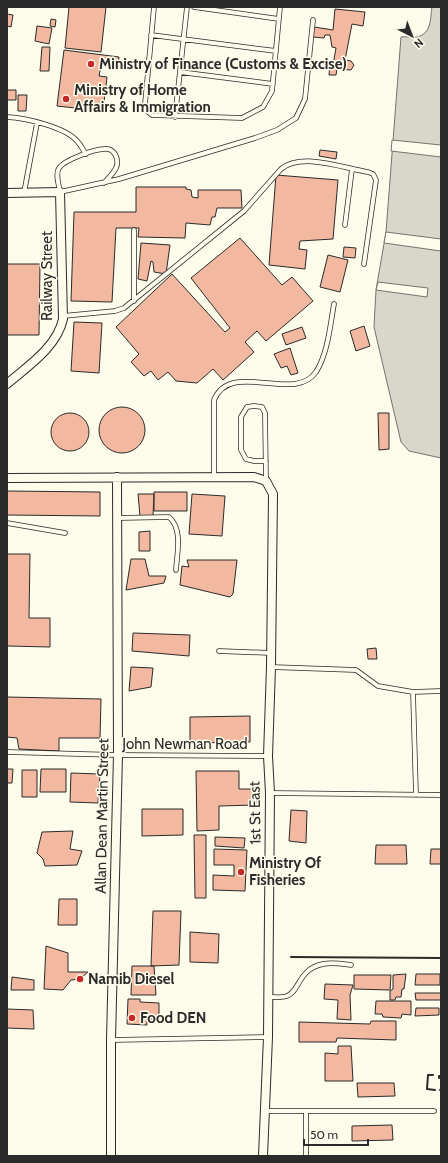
<svg xmlns="http://www.w3.org/2000/svg" width="448" height="1163" font-family="Cabin,sans-serif">
<style>
.water{fill:#d8d7c9;stroke:#74746e}
.pier{fill:#fdfbea;stroke:#74746e}
.building{fill:#f2b8a0;stroke:#2b2b2b}
.lines{fill:none;stroke-linecap:round;stroke-linejoin:round}
.service-casing{stroke:#2b2b2b;stroke-width:5.5}
.minor-casing{stroke:#2b2b2b;stroke-width:10}
.service{stroke:#fdfbea;stroke-width:4}
.minor{stroke:#fdfbea;stroke-width:8}
.wall{stroke:#2b2b2b;stroke-width:2}
.poi-dot{fill:#c62828;stroke:#fdfbea;stroke-width:1.5}
.labels{text-anchor:middle;dominant-baseline:central;stroke-width:3;stroke-linejoin:round;paint-order:stroke}
.poi-label{font-size:15px;font-weight:bold;fill:#2b2b2b;stroke:#fdfbea;text-anchor:start}
.street-label{font-size:15px;fill:#2b2b2b;stroke:#fdfbea}
</style>
<rect width="100%" height="100%" fill="#fdfbea"/>
<path class="water" d="M432,7H441V458L409,451L401,442L374,327L376,290L386,232L401,37C406,36 412,38 417,37C432,33 430,19 432,7Z"/>
<path class="pier" d="M392,140L441,145V157L391,151Z
M386,232L441,239V251L384,243Z
M378,282L428,288L427,297L376,290Z"/>
<path class="building" d="M69,7H106L101,52L65,48Z
M335,9L365,12L363,26L352,24L345,60L351,61L354,65L351,70L337,69L336,75H329L330,64L333,65L336,48L332,47L330,35H325L324,38L313,37L314,27L333,30Z
M7,14L13,15L11,27L7,26Z
M51,19L56,20L55,27L50,26Z
M37,26L52,28L49,44L35,41Z
M42,47H50L49,71H40Z
M64,50L119,57L118,68L101,66L99,76L107,77L103,111L57,106Z
M7,90H16V100H7Z
M18,95H27L26,111H18Z
M320,150L337,152L336,159L319,156Z
M276,175L338,180L333,239L300,241L299,249L307,250L305,269L269,265Z
M136,187H186V189L191,190L192,197L198,198V190H241L242,208H217L215,217H212L210,225L186,223L185,238L138,237L139,228H116L112,302L71,301L74,212H136Z
M240,238L282,285L292,277L313,301L266,341L257,331L245,342L254,352L223,380L213,369L197,383L176,381L168,372L158,380L151,371L144,376L131,362L139,354L116,327L172,274L225,332L230,328L191,278Z
M141,243L170,245L166,274L154,272L153,262L151,261L147,281L138,279Z
M344,247L356,248L355,258L343,257Z
M328,255L348,260L340,292L320,287Z
M7,264H40L39,335H7Z
M74,322L102,323L99,373L71,371Z
M364,326L370,346L356,351L350,331Z
M302,327L306,338L286,345L282,334Z
M290,348L298,373L291,375L287,366L281,368L274,354Z
M99 430a23 23 0 1 1 46 0a23 23 0 1 1-46 0Z
M51 432a19 19 0 1 1 38 0a19 19 0 1 1-38 0Z
M378,413H389V449L379,450Z
M7,491L100,492V516L7,515Z
M154,492H187V511H154Z
M138,494H154L153,516H140Z
M192,494L225,496L222,536L189,534Z
M150,531V551H139V532Z
M7,554H30L29,618H50V647L7,646Z
M131,559H145L149,576H166L164,583L126,590Z
M187,560H237L233,594L230,597L180,585L182,566L189,567Z
M133,633L190,635L189,656L132,651Z
M376,648L377,659H368L367,649Z
M131,667L153,668L151,687L129,691Z
M7,697L101,699L100,738H59V751L19,749L17,738L7,737Z
M250,716V742L190,743V717Z
M7,769H13L12,783H7Z
M41,769H66V792H40Z
M22,770H37V797H22Z
M196,771H239V789H256V805L219,806V830L197,831Z
M71,773L100,774L98,803L70,802Z
M142,809H183V835L142,836Z
M291,810L307,811L306,843L289,841Z
M73,831L70,849L82,851L77,865L45,866L43,859L37,853L42,832Z
M194,835H206V898H195Z
M215,837L245,838L244,848L215,846Z
M376,845H406L407,864H375Z
M214,849L247,850L245,891L213,890V875L234,876V865H214Z
M431,849H441V864H430Z
M59,899H77V925H58Z
M153,911H181L179,965L151,966Z
M190,932L219,934L218,963L190,962Z
M46,946L68,953V972H88L80,979L71,980L63,990L44,989Z
M132,966H154L156,995H131Z
M406,974L404,989H402L401,997H396L395,1000H390V991L393,989V975Z
M416,974H440V985H415Z
M354,975H391L390,990L354,989Z
M12,977L34,980V990H11Z
M325,984L353,985L350,995L351,1020L337,1019L338,1000L324,999Z
M415,993H441V1000H416Z
M128,999H140V1002L159,1003V1019H147V1025L127,1024Z
M376,1001H411V1015L402,1014L401,1018L383,1017L382,1014H375Z
M416,1008H439V1015L415,1016Z
M7,1009L33,1010L34,1029L7,1028Z
M371,1021H396V1040L337,1038L336,1042H299V1022L370,1024Z
M338,1046H351L353,1081H325V1053L338,1054Z
M357,1083H394L395,1096L358,1097Z
M392,1125L393,1140L352,1141V1126Z"/>
<g class="lines">
<g class="service-casing">
<path id="service" d="M154,7L145,104L147,111L152,115L242,118L263,107L272,91L280,7
M194,7L279,19
M151,35L276,51
M180,72L273,84
M7,117C26,118 65,127 77,141C81,145 83,150 86,154
M175,117L187,7
M104,183C112,174 122,166 115,154C112,150 109,148 104,149C95,149 64,160 59,168C55,174 59,185 60,192L119,179L255,138L277,130L296,118L305,99L313,20
M24,193L37,123
M345,225L352,169
M134,301V230
M63,316L115,311L124,308L244,211L281,169C302,152 343,168 368,172L373,174L376,180L364,264
M266,461H254L246,459L241,450V417L247,407L254,406L262,407L265,413L266,481
M214,477V400C231,359 294,404 316,372C328,353 330,326 334,304
M118,518L169,517C183,529 177,553 176,570
M7,523L65,533
M219,651L271,653
M271,667L356,670L378,686L413,692L441,691
M413,692L416,795
M7,752L118,755L268,756
M270,793L441,795
M268,997C274,997 282,998 287,996C300,991 298,969 323,964C332,962 343,964 351,965
M111,1040L268,1037
M265,1111H434
M306,1111V1156"/>
</g>
<g class="minor-casing">
<path id="minor" d="M7,193L60,192L63,319C57,347 28,366 7,384
M7,478L254,477L266,481L273,494L271,667L268,756L270,793L268,1037L263,1156
M111,1156V1040L118,755L117,477"/>
</g>
<use href="#service" class="service"/>
<use href="#minor" class="minor"/>
<path class="wall" d="M291,957L441,958
M433,1075H428L427,1089L435,1090
M439,1078V1076H441
M440,1090H441"/>
</g>
<g class="poi-dot">
<circle cx="91" cy="64" r="4"/>
<circle cx="66" cy="99" r="4"/>
<circle cx="241" cy="872" r="4"/>
<circle cx="80" cy="979" r="4"/>
<circle cx="132" cy="1018" r="4"/>
</g>
<g class="labels">
<g class="poi-label">
<text x="99" y="64">Ministry of Finance (Customs &amp; Excise)</text>
<text x="74" y="90">Ministry of Home<tspan x="74" dy="17">Affairs &amp; Immigration</tspan></text>
<text x="249" y="863">Ministry Of<tspan x="249" dy="17">Fisheries</tspan></text>
<text x="88" y="979">Namib Diesel</text>
<text x="140" y="1018">Food DEN</text>
</g>
<g class="street-label">
<text transform="translate(47 276) rotate(-90)">Railway Street</text>
<text x="185" y="744">John Newman Road</text>
<text transform="translate(255 813) rotate(-91)">1st St East</text>
<text transform="translate(102 816) rotate(-89)">Allan Dean Martin Street</text>
</g>
</g>
<rect width="448" height="1163" fill="none" stroke="#2b2b2b" stroke-width="16"/>
<g transform="translate(412 36) rotate(138)" stroke="#fdfbea" stroke-width="3" paint-order="stroke">
<path d="M0-3L7 15L0 10L-7 15Z" fill="#2b2b2b"/>
<text y="-6" font-size="11" font-weight="bold" text-anchor="middle" fill="#2b2b2b">N</text>
</g>
<path d="M304 1139v6h64v-6" fill="none" stroke="#2b2b2b" stroke-width="2"/>
<text x="310" y="1139" font-size="12" fill="#2b2b2b" stroke="#fdfbea" stroke-width="3" paint-order="stroke">50 m</text>
</svg>
